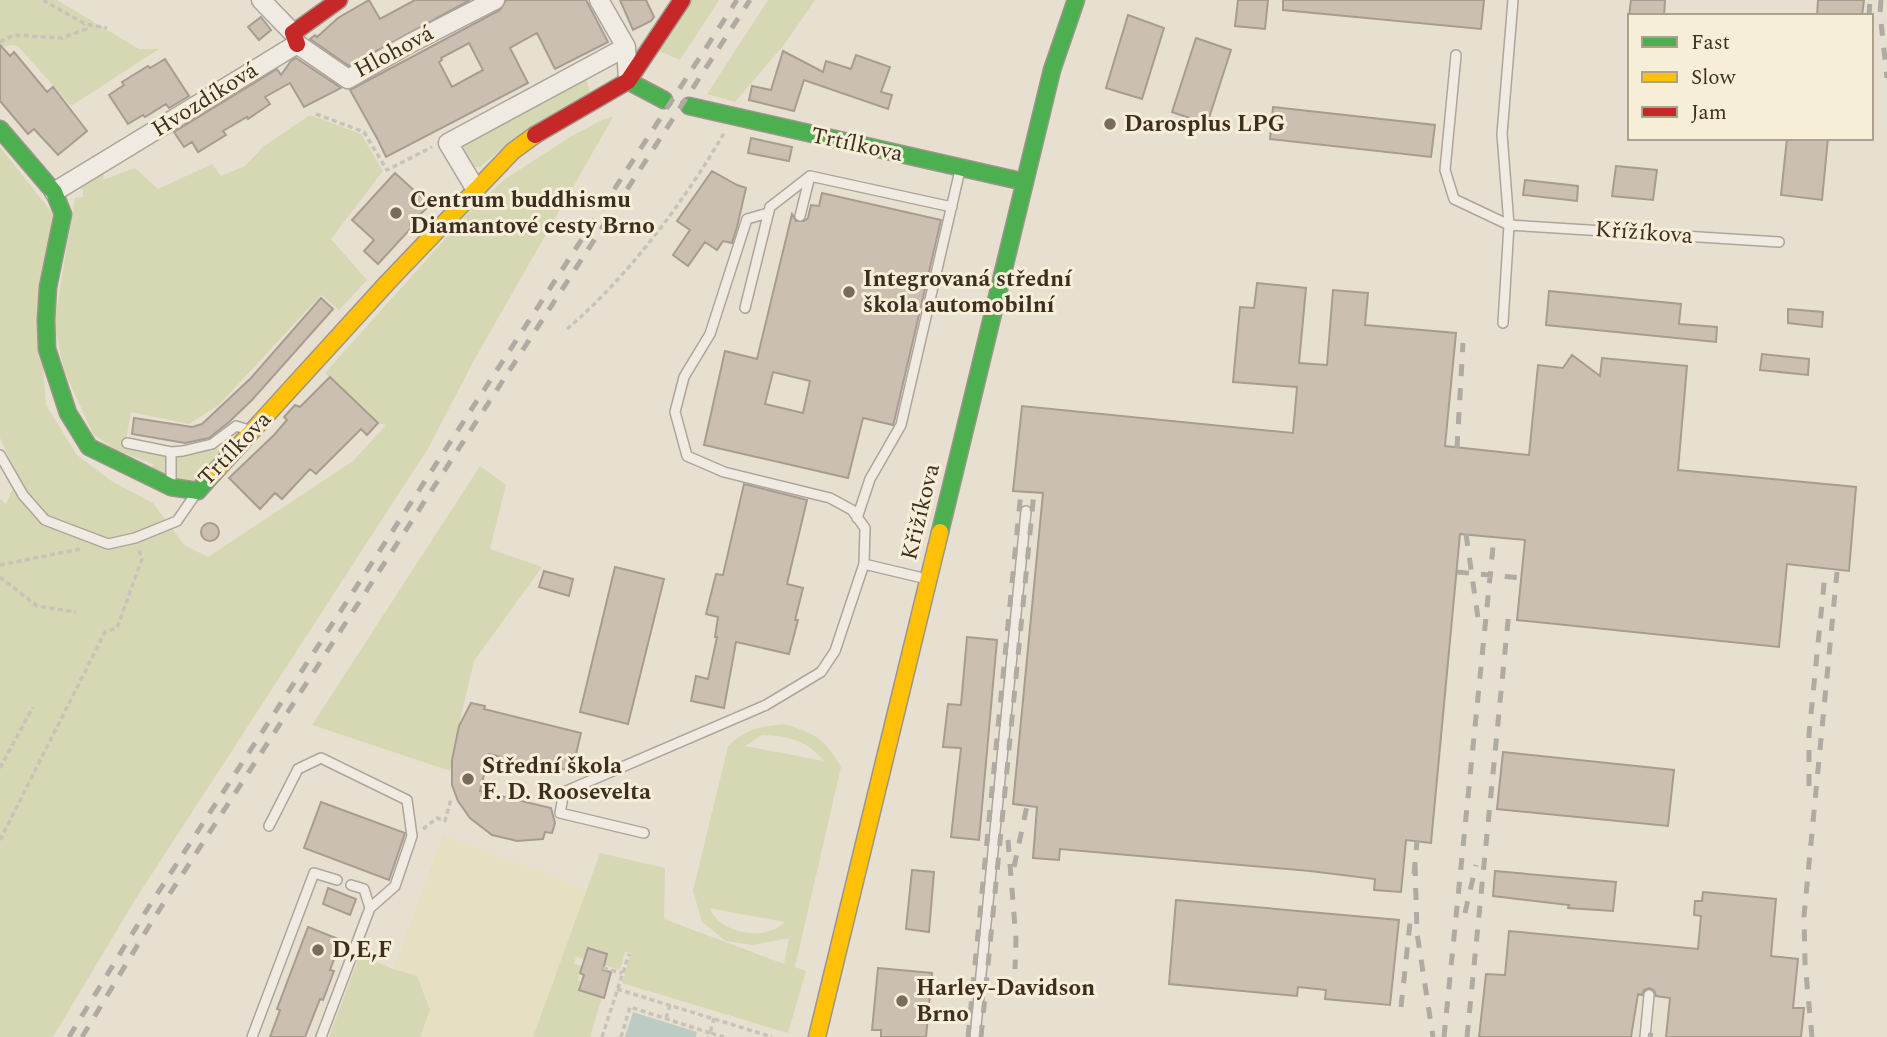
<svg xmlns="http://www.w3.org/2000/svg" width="1887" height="1037" font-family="Spectral,serif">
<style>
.farmland{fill:#e6dfc2}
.green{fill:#d6d7b3;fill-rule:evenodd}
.water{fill:#bcccc2}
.building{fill:#cbbfb2;stroke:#a89c90;stroke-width:2;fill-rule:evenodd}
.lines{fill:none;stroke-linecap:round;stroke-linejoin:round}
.lane-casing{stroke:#ada599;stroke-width:12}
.street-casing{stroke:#ada599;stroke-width:21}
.fast-casing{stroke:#9c958a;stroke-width:19}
.slow-casing{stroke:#9c958a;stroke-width:19}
.jam-casing{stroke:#9c958a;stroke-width:19}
.path{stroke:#c8c2b9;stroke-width:3.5;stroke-dasharray:5 3.5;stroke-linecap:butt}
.lane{stroke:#efebe3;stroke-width:9}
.street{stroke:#efebe3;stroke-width:18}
.fast{stroke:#4caf50;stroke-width:16}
.slow{stroke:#ffc107;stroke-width:16}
.jam{stroke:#c62828;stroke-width:16}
.rail{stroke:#afaaa2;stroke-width:5;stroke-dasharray:12 12;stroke-linecap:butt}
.poi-dot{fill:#786c5e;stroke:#f7eed8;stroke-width:2.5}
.labels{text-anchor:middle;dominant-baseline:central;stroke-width:6;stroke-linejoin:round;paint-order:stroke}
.street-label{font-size:23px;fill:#3d2e20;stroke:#f7eed8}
.poi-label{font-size:23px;font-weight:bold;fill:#3d2e20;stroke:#f7eed8;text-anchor:start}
</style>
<rect width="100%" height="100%" fill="#e7e0d1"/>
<path class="farmland" d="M443,835L587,889L533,1037H420L430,1010L417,976L393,969Z"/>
<path class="green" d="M0,0H57L139,49H159L71,106L18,46L11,45L0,48Z
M691,0H719L680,60L657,50Z
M768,0H815L784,45L735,102L707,94Z
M586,76L590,94L512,140L480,167H468L458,151L459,140Z
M310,115L361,134L383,171L331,239L367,280L339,310L321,295L219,405L189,424L131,412L125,445L171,455L213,450L231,441L197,480L174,481L151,470L153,464L116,450L93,434L64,370L54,324L75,198L83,197V189H71L105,169L103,180L135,168L158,189L212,164L221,176L245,166L264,146Z
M613,117L473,362L429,447L135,900L53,1037H0V499L6,504L18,477L0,438V147L53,214L41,339L46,405L77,455L113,482L153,503L184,545L208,557L353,461L386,425L378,423L325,373L470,211L505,179L570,137L604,119Z
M480,466L506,485L490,549L542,567L474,661L455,742L450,771L312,725Z
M784,724C815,733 825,739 841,767L795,967L806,971L788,1033L622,983L631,953L625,952L620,970L604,965L607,954L598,951L597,947L596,950L588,948L585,959L576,957L574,964L582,966L578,980L582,982L580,990L602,997L590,1037H533L600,853L665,868L664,919L784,964L789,938L753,945L726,941L702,922L693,891L728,746C747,728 759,727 784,724ZM762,735C788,736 807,740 824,761L745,746ZM709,908L785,922C769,938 738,936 720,922C716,919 712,912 709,908Z
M360,954L393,969L417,976L430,1010L420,1037H329Z"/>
<path class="water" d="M633,1012L697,1032L696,1037H625Z"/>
<path class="building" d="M369,0L380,19L415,0H470L349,66L310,39L315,35L317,37L338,18Z
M506,0H586L608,42L555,69L537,33L510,48L528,83L386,157L378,140L350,90L500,10ZM469,43L483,70L452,87L439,62L442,60L441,58Z
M620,0H646L654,17L651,21L633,30Z
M1238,0H1268L1265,29L1235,26Z
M1283,0H1484L1481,29L1283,10Z
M1631,0H1665L1664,16H1629Z
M1818,0H1864L1862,16H1817Z
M1128,15L1164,28L1142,99L1106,88Z
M261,17L271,30L259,40L248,27Z
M1196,38L1231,50L1207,124L1172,112Z
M0,45L10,56L14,52L47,92L53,87L87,131L58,155L34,129L28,134L0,101Z
M783,51L823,72L826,61L851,69L856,55L890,67L881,92L892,95L888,109L804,80L794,111L749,100L752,86L771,90Z
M296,58L341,88L304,107L290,83L265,97L270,104L248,119L247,117L223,131L226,135L198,152L192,142L184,147L174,132L277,69L281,75L291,61Z
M165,59L189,96L169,108L166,104L145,117L143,115L128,124L109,95L124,85L122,82L148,66L150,68Z
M1273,107L1435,125L1431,157L1270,139Z
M751,138L792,147L789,161L748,153Z
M1787,138H1828L1822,200L1781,195Z
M1616,166L1657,170L1653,200L1612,196Z
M712,171L737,185L746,188L737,227L732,243L723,241L717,250L705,242L688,266L673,255L690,230L677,221Z
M395,173L430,205L410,224L413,226L378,264L364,251L374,240L352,220Z
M1525,180L1578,186L1577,201L1523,195Z
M822,193L941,220L894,422L893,425L863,418L848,478L704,445L725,351L757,359L792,214L796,221H804L808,218L811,205L819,206ZM773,372L810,381L803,413L765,404Z
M1257,283L1306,288L1299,363L1327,365L1333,290L1368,293L1365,325L1456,333L1445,446L1529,455L1538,365L1563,368L1572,355L1600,376L1602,358L1687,366L1678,470L1856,487L1849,571L1787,564L1779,647L1517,620L1525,540L1460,534L1431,843L1406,840L1401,892L1374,890L1375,879L1310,871L1060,849L1059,860L1033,858L1037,807L1013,804L1043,493L1013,491L1022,406L1293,433L1297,387L1233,382L1240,307L1254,308Z
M1549,291L1681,304L1679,324L1717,327L1716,342L1546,325Z
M321,298L333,309L252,400L229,422L209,438L185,443L132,434L134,418L192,427L202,424L251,378Z
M1788,309L1823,312L1822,327L1788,323Z
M1762,354L1809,359L1808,375L1760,370Z
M330,377L378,423L367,435L361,429L316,474L310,469L282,499L275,493L260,509L229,478L274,435L287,420L284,417L295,405L300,407Z
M744,484L807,500L787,584L803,588L795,620H798L789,654L736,642L724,708L691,701L696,676L708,679L717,637H715L718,617L706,614L716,574L723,575Z
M201 532a9 9 0 1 1 18 0a9 9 0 1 1-18 0Z
M615,567L664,579L628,724L580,712Z
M544,571L573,579L569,596L539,587Z
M967,637L997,640L979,840L951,837L961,748L943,747L948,704L961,705Z
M471,703L485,706L484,709L581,733L572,771L550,766L549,769L489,754L480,791L551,808L555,823L552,833L545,832L543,839L517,841L492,835L470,818L458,801L452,785V760L459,726Z
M1503,752L1674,770L1668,826L1497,809Z
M321,802L405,833L389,880L304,848Z
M912,870L934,872L929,932L906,929Z
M1495,871L1616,882L1613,911L1568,908L1569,905L1493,896Z
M328,888L356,899L350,915L323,904Z
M1703,892L1776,899L1771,956L1798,959L1793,1008H1804L1801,1037H1666L1670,998L1656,996L1654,990L1649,988L1644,990L1642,995L1638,994L1631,1037H1479L1486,974L1505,975L1509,931L1698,949L1701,916L1694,915L1695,901H1702Z
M1176,900L1399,920L1390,1005L1325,999L1326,990L1298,987L1297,996L1169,984Z
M308,927L341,940L330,970L334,971L323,1000L320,999L305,1037H270L280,1010L277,1009Z
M588,948L607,954L603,970L611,972L604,998L579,990L584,975L580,973Z
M878,968L932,973L926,1037H881V1030H872Z"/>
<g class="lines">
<g class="lane-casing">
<path id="lane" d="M1456,55L1445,170L1454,199L1509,225L1779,242
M800,216L810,176L952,207
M745,308L770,207L810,176
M1503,323L1509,225L1502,134L1513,0
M127,443L171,452L183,451L212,444L236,426L252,431
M0,455L23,495L45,520L108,544L135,538L177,521L197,492
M171,485V452
M857,518L870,479L901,425L960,170
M864,564L927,579
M269,826L298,769L321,758L407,800L412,836L395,886L370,908L321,1037
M644,833L560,813L564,792L766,705L821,672L835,651L864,564L865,528L852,510L830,498L724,472L687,456L675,412L684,377L710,334L747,219L768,213
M351,885L364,889L370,908
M252,1037L314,873L337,880
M975,1037L1026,511
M1645,1037L1649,995"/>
</g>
<g class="street-casing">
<path id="street" d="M261,0L293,33
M599,0L626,47L628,81
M475,188L448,143L626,47
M54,192L297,44L348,79L409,44L495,0"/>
</g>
<g class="fast-casing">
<path id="fast" d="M628,81L664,100
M689,106L1025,182
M0,129L54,192L63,214L48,287L46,320L47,349L68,413L89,447L171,487L198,491L213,474
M940,532L1052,70L1076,0"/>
</g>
<g class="slow-casing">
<path id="slow" d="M213,474L387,283L513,151L535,135
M817,1037L940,532"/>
</g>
<g class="jam-casing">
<path id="jam" d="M297,44L293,33L339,0
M535,135L628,81L682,0"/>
</g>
<path class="path" d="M43,0L85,24L107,28
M0,42L14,35L62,38L86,29L85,24
M316,114L364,132L387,170L432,147
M567,329C626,279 685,201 724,133
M0,565L80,549
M0,577L37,606L76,612
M0,768L33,707
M423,829L437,818L445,821L451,799
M0,840L105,632L117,628L142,559L139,550
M603,968L622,973
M617,989L772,1037
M666,1018L670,1005
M714,1018L710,1033L724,1037
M602,1037L629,954
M621,1037L630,1007L710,1033L708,1037"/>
<use href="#lane" class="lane"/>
<use href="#street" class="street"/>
<use href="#fast" class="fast"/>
<use href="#slow" class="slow"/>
<use href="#jam" class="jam"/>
<path class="rail" d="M1881,0L1880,13L1887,78
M1869,16L1870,0
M1457,448L1463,343
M1466,534L1479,625
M1457,572L1521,578
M1809,786V734L1825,574
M1008,840L1016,939L1015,969
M1415,864L1417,933L1433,1037
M1014,867L1027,806
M1414,874L1417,841
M1465,913L1476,865
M1401,1007L1410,923
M69,1037L148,908L737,0
M82,1037L154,918L750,0
M968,1037L1021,491
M981,1037L1034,492
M1444,1037L1494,537
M1467,1037L1509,611
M1650,1037L1651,1033
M1812,1037L1805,963L1804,916L1837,572"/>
</g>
<g class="poi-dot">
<circle cx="1110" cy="124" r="7"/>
<circle cx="396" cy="213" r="7"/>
<circle cx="849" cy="292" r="7"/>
<circle cx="468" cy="779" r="7"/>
<circle cx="318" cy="950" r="7"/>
<circle cx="902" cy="1001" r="7"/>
</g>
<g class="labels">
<g class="street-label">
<text transform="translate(394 52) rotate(-28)">Hlohová</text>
<text transform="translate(205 100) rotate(-32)">Hvozdíková</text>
<text transform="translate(857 145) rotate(12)">Trtílkova</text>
<text transform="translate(1644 233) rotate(4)">Křížíkova</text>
<text transform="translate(235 449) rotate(-46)">Trtílkova</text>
<text transform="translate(921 512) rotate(-76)">Křižíkova</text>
</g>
<g class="poi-label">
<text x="1124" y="124">Darosplus LPG</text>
<text x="410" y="200">Centrum buddhismu<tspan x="410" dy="26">Diamantové cesty Brno</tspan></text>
<text x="863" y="279">Integrovaná střední<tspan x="863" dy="26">škola automobilní</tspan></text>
<text x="482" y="766">Střední škola<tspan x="482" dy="26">F. D. Roosevelta</tspan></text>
<text x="332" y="950">D,E,F</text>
<text x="916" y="988">Harley-Davidson<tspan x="916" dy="26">Brno</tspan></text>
</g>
</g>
<rect x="1628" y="14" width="245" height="126" fill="#f7eed8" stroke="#ada18e" stroke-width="2"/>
<rect x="1642" y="37" width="35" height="10" fill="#4caf50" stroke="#ada18e" stroke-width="2"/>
<text x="1691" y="49" font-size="21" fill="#3d2e20">Fast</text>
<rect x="1642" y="72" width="35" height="10" fill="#ffc107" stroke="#ada18e" stroke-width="2"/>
<text x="1691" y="84" font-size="21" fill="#3d2e20">Slow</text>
<rect x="1642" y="107" width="35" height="10" fill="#c62828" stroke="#ada18e" stroke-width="2"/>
<text x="1691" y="119" font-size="21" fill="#3d2e20">Jam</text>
</svg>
